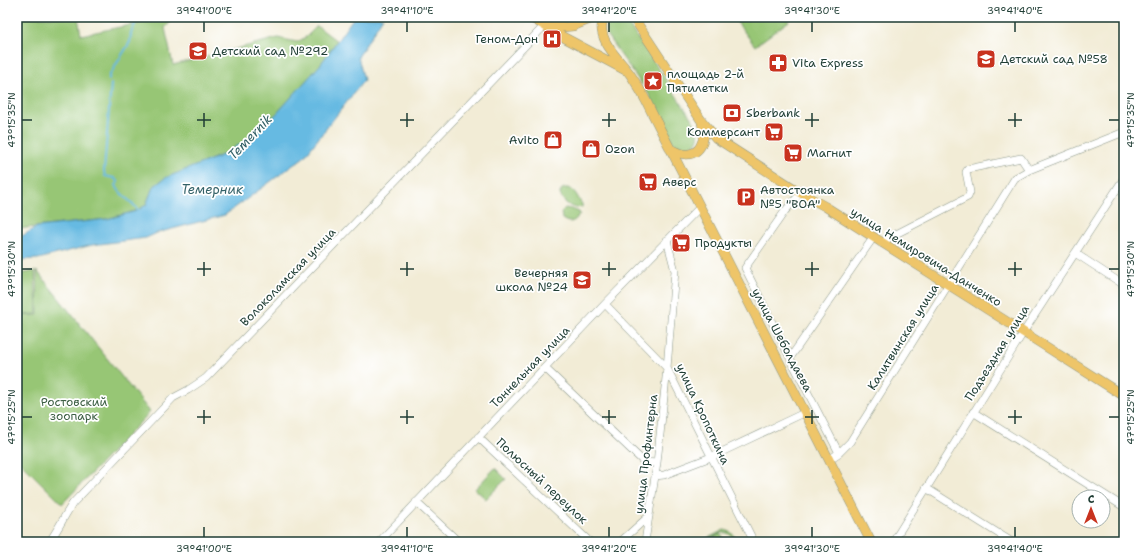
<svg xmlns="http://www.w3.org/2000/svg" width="1141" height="559" font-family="'Shantell Sans',sans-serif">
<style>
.green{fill:#97c675;stroke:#5b8254}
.water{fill:#66bae2;stroke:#427c8b}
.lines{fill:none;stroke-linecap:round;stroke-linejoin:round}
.stream{stroke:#66bae2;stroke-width:2}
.minor-casing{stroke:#889485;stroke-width:8}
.major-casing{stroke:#889485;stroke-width:10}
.minor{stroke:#fff;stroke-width:7}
.major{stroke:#eec569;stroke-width:9}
.ticks{fill:none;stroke:#1f3d34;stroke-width:1.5}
.labels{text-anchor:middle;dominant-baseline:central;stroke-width:3.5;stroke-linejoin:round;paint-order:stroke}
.poi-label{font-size:12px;fill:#1f3d34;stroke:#fff;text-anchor:start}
.street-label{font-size:12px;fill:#1f3d34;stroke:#fff}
.park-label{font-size:12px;fill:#3d5f44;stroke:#fff}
.water-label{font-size:13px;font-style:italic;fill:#346268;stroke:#fff}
.neatline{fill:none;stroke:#1f3d34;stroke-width:1.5}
.ticks-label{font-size:10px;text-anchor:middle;fill:#1f3d34}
</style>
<rect width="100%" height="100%" fill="#fff"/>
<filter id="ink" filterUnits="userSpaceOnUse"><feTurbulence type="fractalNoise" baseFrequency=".025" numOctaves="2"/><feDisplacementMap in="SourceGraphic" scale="8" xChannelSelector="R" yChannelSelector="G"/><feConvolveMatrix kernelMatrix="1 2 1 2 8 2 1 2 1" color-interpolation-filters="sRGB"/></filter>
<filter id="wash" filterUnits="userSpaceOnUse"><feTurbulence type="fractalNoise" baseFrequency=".012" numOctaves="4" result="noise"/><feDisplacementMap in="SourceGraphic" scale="16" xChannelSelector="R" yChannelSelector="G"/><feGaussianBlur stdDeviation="0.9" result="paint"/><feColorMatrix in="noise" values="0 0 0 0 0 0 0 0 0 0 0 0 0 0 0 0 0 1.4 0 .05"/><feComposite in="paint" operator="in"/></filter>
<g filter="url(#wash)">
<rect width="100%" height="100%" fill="#f2ecd6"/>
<path class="green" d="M17,17H78L81,35L140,23V17H175L165,28L173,65L278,38L297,42L306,37L317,26L337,41L320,65L301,87L278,112L257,133L225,154L165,178L153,187L146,205L139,210L107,219L17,229Z
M733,17H786L789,21L755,46Z
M614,19H621L627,23C645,48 662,73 679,100C685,109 692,118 697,128C704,145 684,156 672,141L648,93L608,37C606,30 606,22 614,19Z
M564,188C575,187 577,197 582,204V207C573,210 563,203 560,194L561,190Z
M565,208L572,209L579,212L580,214C575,221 571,225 562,219L561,212Z
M17,267H18L19,274L35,271L37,314L17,315Z
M37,271L150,412L62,504L17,459V316L38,315Z
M495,468L506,479L486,499L475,489Z
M724,530C731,531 735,535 736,542H734L731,535L727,533H722L707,540L721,534L725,542H700Z"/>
<path class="water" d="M354,17H383L358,57L364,80L304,157L225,215L157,233L146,238L92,245L38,259L17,260V239L37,227L107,219L136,211L146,205L153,187L165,178L225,154L257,133L278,112L320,65Z"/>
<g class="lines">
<path class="stream" d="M109,80V76L130,42L131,33L138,17
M111,84L104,171L105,176L114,178L118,182L116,185C119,196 134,201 139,212"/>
</g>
</g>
<g filter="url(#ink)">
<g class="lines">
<g class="minor-casing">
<path id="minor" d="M801,193L785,211L745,268L790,358L839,453
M881,243L898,233L968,197L970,192L966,172L968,169L1021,158L1029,170
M1075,253L1124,285
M605,304L667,368L754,542
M790,358L873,238
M545,368L644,462L657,463
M973,412L1124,507
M478,437L590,542
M830,459L839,453L850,442L1015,178L1029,170L1124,132
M655,476L664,475L711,457L806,412
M926,488L1012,542
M416,502L459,542
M49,542C58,530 64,516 73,503L173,398L188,390L206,378L545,25
M379,542L605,304L699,208
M620,542L649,516
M645,542L657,463L667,368L675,271L667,240
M893,542L1023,333L1124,178"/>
</g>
<g class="major-casing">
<path id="major" d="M530,17L565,38L625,70
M543,17L564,27L573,26L595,17
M604,17C594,38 619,59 630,74C638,86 645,98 651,111C723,255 799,398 871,542
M633,17L701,120L716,138L801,193L826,207L1124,396
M670,149C673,150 676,152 679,153C700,159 707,140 702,123"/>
</g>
<use href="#minor" class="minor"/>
<use href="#major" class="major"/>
</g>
</g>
<path class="ticks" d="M204,22V32M407,22V32M609,22V32M812,22V32M1015,22V32M204,113V127M407,113V127M609,113V127M812,113V127M1015,113V127M22,120H32M197,120H211M400,120H414M602,120H616M805,120H819M1008,120H1022M1109,120H1119M204,262V276M407,262V276M609,262V276M812,262V276M1015,262V276M22,269H32M197,269H211M400,269H414M602,269H616M805,269H819M1008,269H1022M1109,269H1119M204,410V424M407,410V424M609,410V424M812,410V424M1015,410V424M22,417H32M197,417H211M400,417H414M602,417H616M805,417H819M1008,417H1022M1109,417H1119M204,527V537M407,527V537M609,527V537M812,527V537M1015,527V537"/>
<defs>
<g id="hospital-square" transform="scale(1)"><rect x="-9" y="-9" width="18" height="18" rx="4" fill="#c8321e" stroke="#fff"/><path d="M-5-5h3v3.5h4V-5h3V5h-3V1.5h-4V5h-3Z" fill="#fff"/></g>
<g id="school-square" transform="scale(1)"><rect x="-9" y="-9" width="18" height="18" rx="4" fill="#c8321e" stroke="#fff"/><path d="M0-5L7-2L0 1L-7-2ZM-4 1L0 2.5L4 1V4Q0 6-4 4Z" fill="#fff"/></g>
<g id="pharmacy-square" transform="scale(1)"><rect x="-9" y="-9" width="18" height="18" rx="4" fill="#c8321e" stroke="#fff"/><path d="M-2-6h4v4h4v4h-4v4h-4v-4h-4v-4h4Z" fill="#fff"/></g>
<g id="sight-square" transform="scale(1)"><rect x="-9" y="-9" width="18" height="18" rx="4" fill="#c8321e" stroke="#fff"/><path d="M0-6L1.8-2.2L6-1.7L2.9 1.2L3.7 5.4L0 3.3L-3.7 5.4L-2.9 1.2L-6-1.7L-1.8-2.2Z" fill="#fff"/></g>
<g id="bank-square" transform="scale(1)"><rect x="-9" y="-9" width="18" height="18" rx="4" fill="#c8321e" stroke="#fff"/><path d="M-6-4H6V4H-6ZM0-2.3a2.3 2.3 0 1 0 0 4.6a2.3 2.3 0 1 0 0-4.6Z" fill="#fff"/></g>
<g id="supermarket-square" transform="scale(1)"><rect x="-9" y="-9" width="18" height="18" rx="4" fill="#c8321e" stroke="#fff"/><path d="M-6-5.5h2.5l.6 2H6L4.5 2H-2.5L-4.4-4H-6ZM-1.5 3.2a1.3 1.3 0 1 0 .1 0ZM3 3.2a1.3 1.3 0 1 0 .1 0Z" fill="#fff"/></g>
<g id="shop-square" transform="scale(1)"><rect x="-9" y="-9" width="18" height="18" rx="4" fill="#c8321e" stroke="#fff"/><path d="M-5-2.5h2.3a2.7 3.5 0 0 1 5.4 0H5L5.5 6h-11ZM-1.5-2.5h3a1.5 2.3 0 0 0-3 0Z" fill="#fff"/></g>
<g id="parking-square" transform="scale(1)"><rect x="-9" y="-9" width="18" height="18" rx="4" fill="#c8321e" stroke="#fff"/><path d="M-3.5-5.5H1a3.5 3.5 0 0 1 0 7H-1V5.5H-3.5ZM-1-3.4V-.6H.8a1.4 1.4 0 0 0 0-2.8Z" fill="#fff"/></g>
</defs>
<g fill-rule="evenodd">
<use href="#hospital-square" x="552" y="39"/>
<use href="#school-square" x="198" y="51"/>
<use href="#school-square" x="986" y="59"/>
<use href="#pharmacy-square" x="778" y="63"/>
<use href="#sight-square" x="653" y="81"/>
<use href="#bank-square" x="732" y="113"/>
<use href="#supermarket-square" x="774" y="132"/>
<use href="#shop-square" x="553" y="140"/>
<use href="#shop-square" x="591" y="149"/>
<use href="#supermarket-square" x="793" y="153"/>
<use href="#supermarket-square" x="648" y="182"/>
<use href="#parking-square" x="746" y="197"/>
<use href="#supermarket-square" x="681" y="243"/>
<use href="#school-square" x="582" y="280"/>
</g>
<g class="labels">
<g class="poi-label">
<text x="538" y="39" text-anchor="end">Геном-Дон</text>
<text x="212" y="51">Детский сад №292</text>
<text x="1000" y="59">Детский сад №58</text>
<text x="792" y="63">Vita Express</text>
<text x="667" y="74">площадь 2-й<tspan x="667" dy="14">Пятилетки</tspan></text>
<text x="746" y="113">Sberbank</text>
<text x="760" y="132" text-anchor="end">Коммерсант</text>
<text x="539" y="140" text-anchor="end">Avito</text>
<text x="605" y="149">Ozon</text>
<text x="807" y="153">Магнит</text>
<text x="662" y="182">Аверс</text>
<text x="760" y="190">Автостоянка<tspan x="760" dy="14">№5 "ВОА"</tspan></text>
<text x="695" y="243">Продукты</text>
<text x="568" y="273" text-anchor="end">Вечерняя<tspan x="568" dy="14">школа №24</tspan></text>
</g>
<g class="street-label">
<text transform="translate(926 257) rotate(32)">улица Немировича-Данченко</text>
<text transform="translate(288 277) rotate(-46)">Волоколамская улица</text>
<text transform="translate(903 337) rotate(-58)">Калитвинская улица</text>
<text transform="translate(782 340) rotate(62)">улица Шеболдаева</text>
<text transform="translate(997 353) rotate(-58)">Подъездная улица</text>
<text transform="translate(530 367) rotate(-46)">Тоннельная улица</text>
<text transform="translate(703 414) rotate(65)">улица Кропоткина</text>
<text transform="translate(646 454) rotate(-83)">улица Профинтерна</text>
<text transform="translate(542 481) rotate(43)">Полюсный переулок</text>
</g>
<g class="park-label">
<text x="74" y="402">Ростовский<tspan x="74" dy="14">зоопарк</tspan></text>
</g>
<g class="water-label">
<text transform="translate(250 137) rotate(-46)">Temernik</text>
<text x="212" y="189">Темерник</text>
</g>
</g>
<rect width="1141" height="559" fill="none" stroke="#fff" stroke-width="44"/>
<g transform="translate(1091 509)"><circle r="19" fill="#ffffff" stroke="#a5b1ae"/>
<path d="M0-3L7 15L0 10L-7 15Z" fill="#c8321e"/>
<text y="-6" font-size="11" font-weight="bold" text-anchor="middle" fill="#1f3d34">С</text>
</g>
<rect x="22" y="22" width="1097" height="515" class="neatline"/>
<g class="ticks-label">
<text x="204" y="14">39°41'00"E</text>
<text x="407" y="14">39°41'10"E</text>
<text x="609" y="14">39°41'20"E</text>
<text x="812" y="14">39°41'30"E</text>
<text x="1015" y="14">39°41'40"E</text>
<text transform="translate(11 120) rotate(-90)" y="4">47°15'35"N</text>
<text transform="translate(1130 120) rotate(-90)" y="4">47°15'35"N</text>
<text transform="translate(11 269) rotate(-90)" y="4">47°15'30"N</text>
<text transform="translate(1130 269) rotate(-90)" y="4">47°15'30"N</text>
<text transform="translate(11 417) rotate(-90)" y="4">47°15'25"N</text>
<text transform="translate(1130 417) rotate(-90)" y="4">47°15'25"N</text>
<text x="204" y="552">39°41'00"E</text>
<text x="407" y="552">39°41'10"E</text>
<text x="609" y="552">39°41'20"E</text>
<text x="812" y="552">39°41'30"E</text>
<text x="1015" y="552">39°41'40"E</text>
</g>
</svg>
